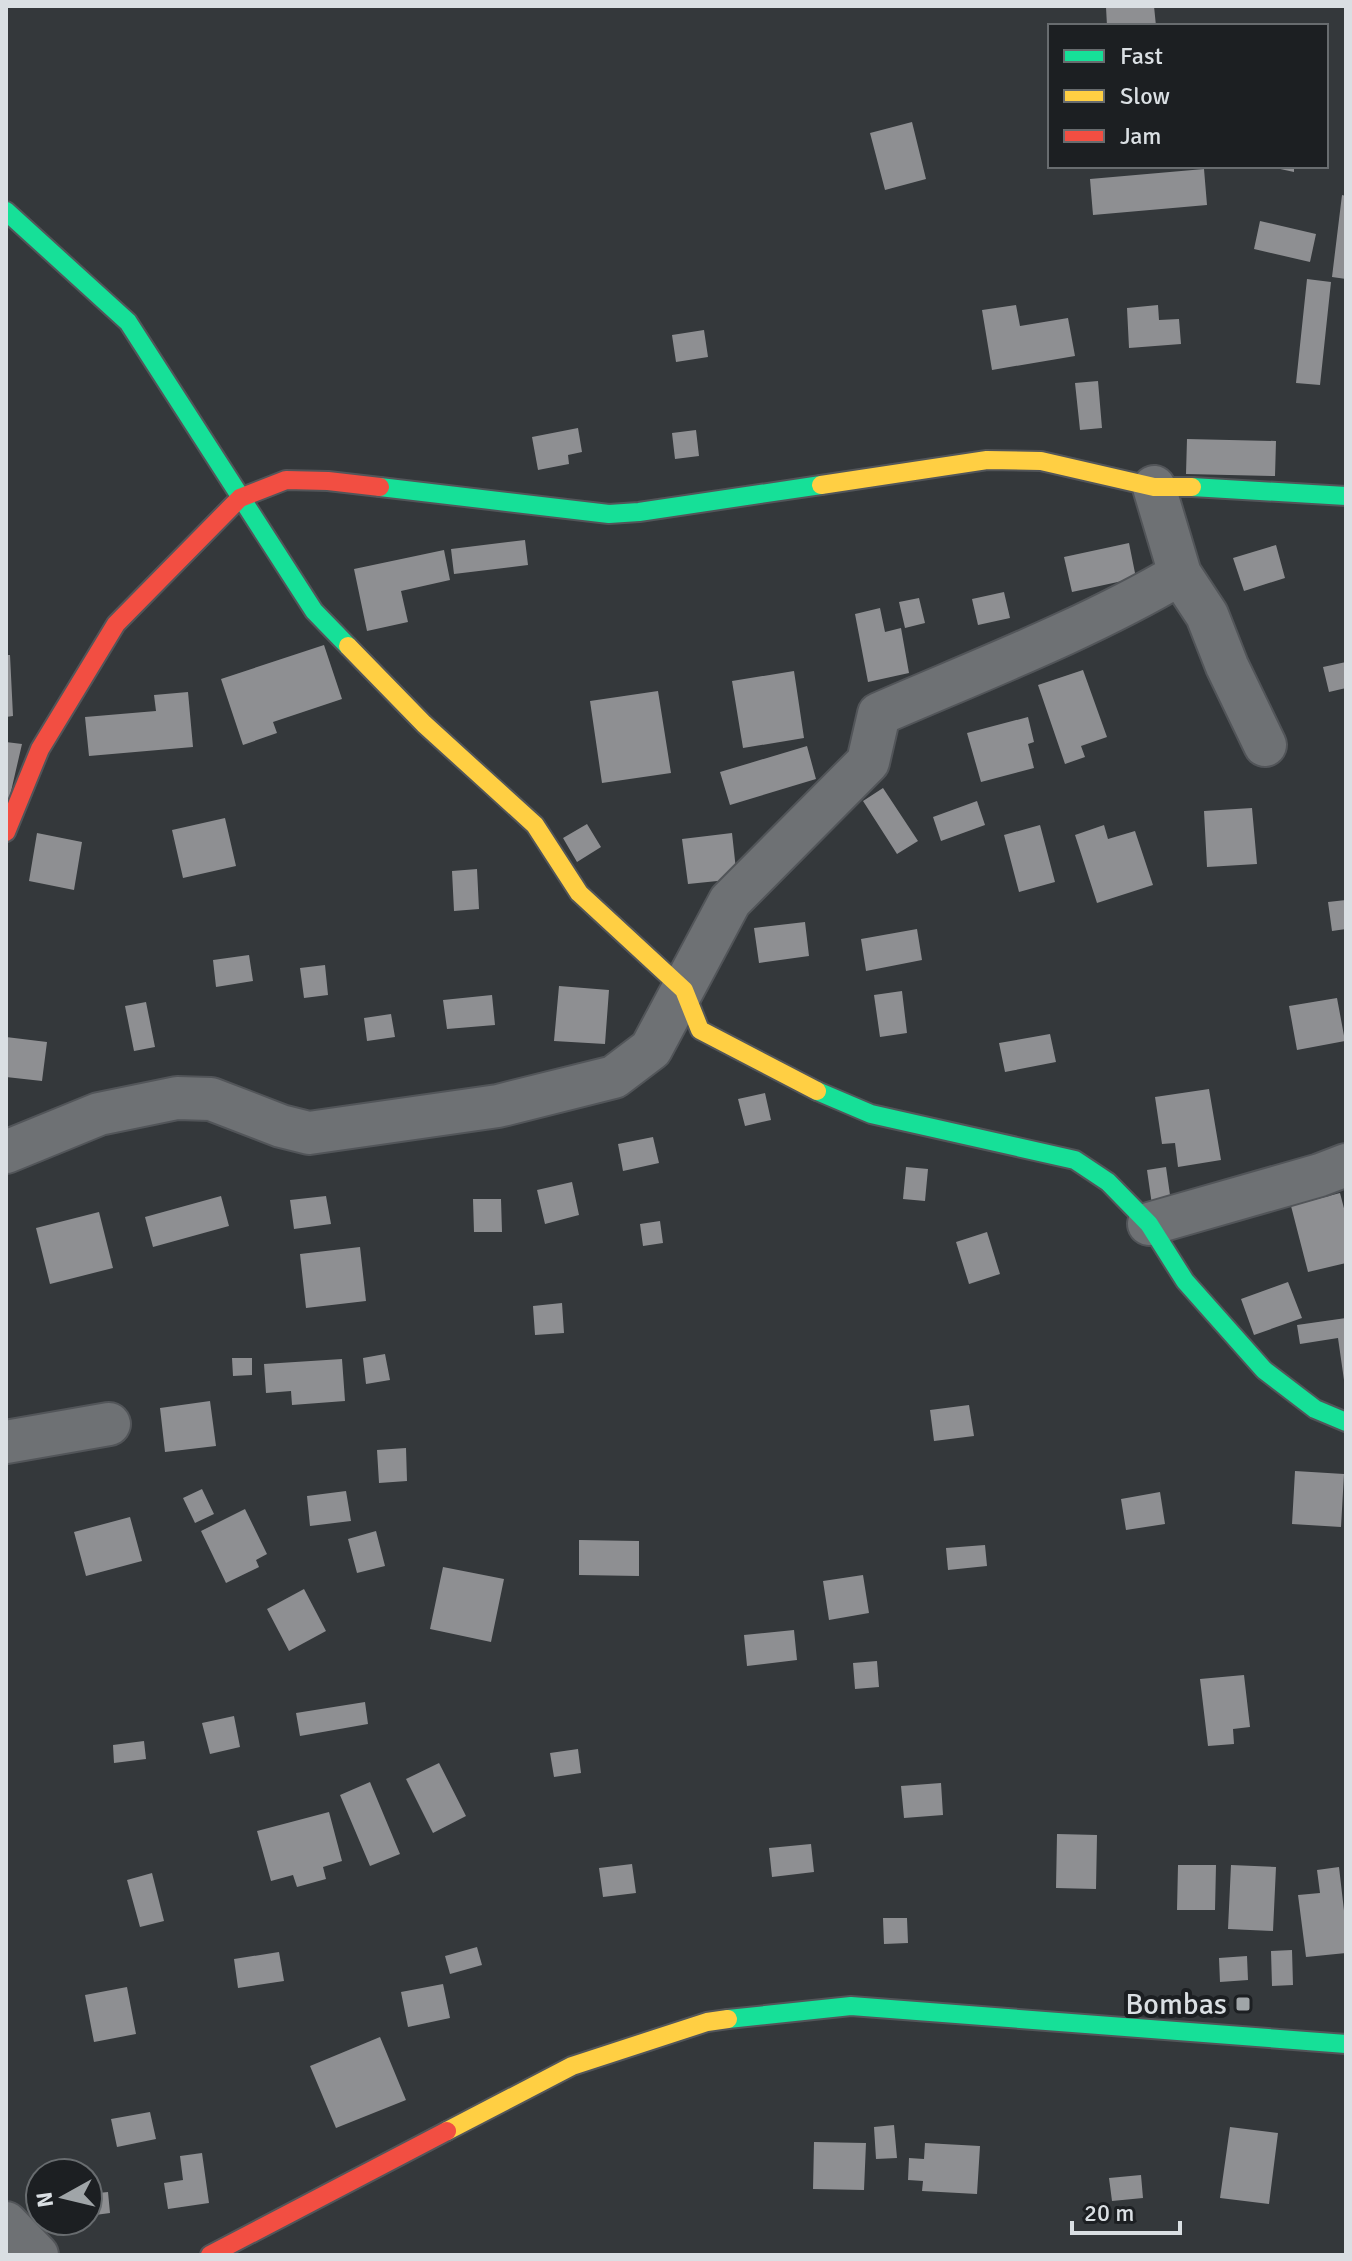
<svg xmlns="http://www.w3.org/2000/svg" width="1352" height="2261" font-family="Signika,sans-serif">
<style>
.building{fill:#8e8f92}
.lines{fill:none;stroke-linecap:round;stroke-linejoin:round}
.street-casing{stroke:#525559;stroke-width:46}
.fast-casing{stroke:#525559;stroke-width:22}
.slow-casing{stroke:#525559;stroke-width:22}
.jam-casing{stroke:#525559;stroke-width:22}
.street{stroke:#6e7174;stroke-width:42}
.fast{stroke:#16e098;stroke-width:18}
.slow{stroke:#ffcf43;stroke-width:18}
.jam{stroke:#f24e42;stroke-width:18}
.poi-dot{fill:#a0a5a8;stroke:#1c1f22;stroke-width:3}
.labels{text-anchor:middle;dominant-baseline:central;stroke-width:8;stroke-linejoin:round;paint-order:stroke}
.poi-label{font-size:30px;fill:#dadfe3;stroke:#1c1f22;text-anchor:end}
</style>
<rect width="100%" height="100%" fill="#34383b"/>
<path class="building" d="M1154,6L1156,26H1107L1106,7Z
M912,122L926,179L885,190L870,133Z
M1267,166H1294V172Z
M1204,169L1207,205L1093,215L1090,179Z
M1342,195L1346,196V279L1332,277Z
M1260,221L1316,234L1310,262L1254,249Z
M1307,279L1331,282L1320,385L1296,383Z
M1016,305L1020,326L1068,318L1075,356L992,370L982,310Z
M1158,305L1159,320L1179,319L1181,344L1129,348L1127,308Z
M704,330L708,357L676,362L672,335Z
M1098,381L1102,428L1080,430L1075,383Z
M578,428L582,452L568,455L569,464L538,470L532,437Z
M696,430L699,456L675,459L672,433Z
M1187,439L1276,441L1275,476L1186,474Z
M525,540L528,565L454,574L451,549Z
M1129,543L1136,578L1072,592L1064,557Z
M1276,545L1285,578L1244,591L1233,558Z
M444,550L450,580L401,591L408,622L367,631L354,569Z
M1004,592L1010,618L978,625L972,599Z
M919,598L925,623L905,628L899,602Z
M880,608L885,632L901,628L909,673L868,682L855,614Z
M324,645L342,699L273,722L277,733L243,745L221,679Z
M6,655H10L13,716L6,717Z
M1346,662V688L1329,692L1323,667Z
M1083,670L1107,737L1081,746L1085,757L1065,764L1038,685Z
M794,671L804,738L743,748L732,681Z
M658,691L671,773L602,783L590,701Z
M188,692L193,747L89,756L85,717L156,711L154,695Z
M1028,717L1034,742L1028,744L1034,768L981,782L967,733Z
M6,742L22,744L6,813Z
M807,746L816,779L730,805L720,772Z
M883,788L918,841L897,854L863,801Z
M977,801L985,825L941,841L933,817Z
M1252,808L1257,864L1207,867L1204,811Z
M225,818L236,866L183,878L172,830Z
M587,824L601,847L577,862L563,838Z
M1040,825L1055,882L1019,892L1004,835Z
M1104,825L1108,839L1135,831L1153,885L1097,903L1075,835Z
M37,833L82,842L74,890L29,881Z
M732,833L737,879L688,884L682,839Z
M477,869L479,909L454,911L452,871Z
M1346,900V929L1332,931L1328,902Z
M805,922L809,956L759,963L754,928Z
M917,929L922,960L866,971L861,939Z
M249,955L253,981L216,987L213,960Z
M325,965L328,995L304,998L300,968Z
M559,986L609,990L605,1044L554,1041Z
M902,991L907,1033L880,1037L874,995Z
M492,995L495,1025L447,1029L443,1000Z
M1337,998L1345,1041L1297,1050L1289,1006Z
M146,1002L155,1047L134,1051L125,1006Z
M391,1014L395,1037L367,1041L364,1018Z
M1050,1034L1056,1062L1005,1072L999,1043Z
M6,1037L47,1042L42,1081L6,1077Z
M1209,1089L1221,1160L1178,1167L1175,1143L1162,1144L1155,1097Z
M765,1093L771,1120L745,1126L738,1099Z
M653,1137L659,1163L623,1171L618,1144Z
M906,1167L928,1169L925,1201L903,1199Z
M1166,1167L1171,1202L1152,1205L1147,1170Z
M572,1182L579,1215L545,1224L537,1190Z
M1340,1193L1346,1216V1263L1308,1272L1291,1206Z
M221,1196L229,1226L153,1247L145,1217Z
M326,1196L331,1224L294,1229L290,1200Z
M473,1199H501L502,1232H474Z
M99,1212L113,1268L50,1284L36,1228Z
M660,1221L663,1243L643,1246L640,1224Z
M987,1232L1000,1274L969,1284L956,1242Z
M360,1247L366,1301L306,1308L300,1254Z
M1288,1282L1302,1318L1254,1335L1241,1299Z
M562,1303L564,1333L535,1335L533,1306Z
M1346,1318V1380H1344L1338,1338L1300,1344L1297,1325Z
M385,1354L390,1380L366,1384L363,1358Z
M232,1358H252V1375L233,1376Z
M342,1359L345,1401L292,1405L291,1391L266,1393L264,1364Z
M210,1401L216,1446L165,1452L160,1408Z
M969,1405L974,1436L934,1441L930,1410Z
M406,1448L407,1481L379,1483L377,1450Z
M1295,1471L1344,1474L1341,1527L1292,1524Z
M202,1489L214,1514L195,1523L183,1498Z
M346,1491L351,1521L310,1526L307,1496Z
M1160,1492L1165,1524L1126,1530L1121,1499Z
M245,1509L267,1554L256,1560L259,1567L226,1583L201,1531Z
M130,1517L142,1561L86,1576L74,1532Z
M376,1531L385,1566L357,1573L348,1539Z
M579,1540L639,1541V1576L579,1575Z
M985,1545L987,1566L948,1570L946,1548Z
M443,1567L504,1579L491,1642L430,1629Z
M863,1575L869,1613L829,1620L823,1581Z
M304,1589L326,1631L289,1651L267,1609Z
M794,1630L797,1660L747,1666L744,1635Z
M877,1661L879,1687L855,1689L853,1663Z
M1244,1675L1250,1727L1233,1729L1234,1744L1208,1746L1200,1679Z
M365,1702L368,1724L300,1736L296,1713Z
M234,1716L240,1747L210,1754L202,1723Z
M144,1741L146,1759L114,1763L113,1745Z
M578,1749L581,1773L554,1777L550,1753Z
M439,1763L466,1816L433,1833L406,1779Z
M370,1782L400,1854L370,1866L340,1795Z
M941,1783L943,1815L904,1818L901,1786Z
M329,1812L342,1861L323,1867L326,1879L297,1887L293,1875L271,1881L257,1831Z
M1057,1834L1097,1835L1096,1889L1056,1888Z
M811,1844L814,1872L772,1877L769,1848Z
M632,1864L636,1893L603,1897L599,1868Z
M1178,1865H1216L1215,1910H1177Z
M1231,1865L1276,1867L1273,1931L1228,1929Z
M1339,1867L1346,1928V1953L1306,1957L1298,1895L1320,1893L1317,1870Z
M152,1873L164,1921L140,1927L127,1880Z
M883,1918H907L908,1943L884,1944Z
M477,1947L482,1965L450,1974L445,1956Z
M1292,1950L1293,1985L1272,1986L1271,1951Z
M279,1952L284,1981L238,1988L234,1959Z
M1247,1956L1248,1980L1220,1982L1219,1958Z
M443,1984L450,2018L408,2027L401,1992Z
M127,1987L136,2034L94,2042L85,1995Z
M380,2037L406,2100L336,2128L310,2066Z
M150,2112L156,2139L117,2147L111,2119Z
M894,2125L897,2158L876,2159L874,2127Z
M1230,2127L1278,2133L1269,2204L1220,2198Z
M814,2142L866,2143L864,2190L813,2189Z
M925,2143L980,2146L977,2194L922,2191L923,2181L908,2180L909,2158L924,2159Z
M202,2153L209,2203L168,2209L164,2183L183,2180L180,2156Z
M1141,2175L1143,2198L1112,2201L1109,2178Z
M108,2192L110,2213L88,2216V2194Z"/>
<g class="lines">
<g class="street-casing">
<path id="street" d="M1154,487L1180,574L1207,615L1227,666L1265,745
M6,1152L99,1114L177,1098L211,1099L281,1126L309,1133L498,1106L614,1077L651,1049L730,901L868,762L879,714C980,670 1085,630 1180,574
M1149,1224L1320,1175L1346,1165
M6,1442L109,1424
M6,2223L37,2255"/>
</g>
<g class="fast-casing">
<path id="fast" d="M6,211L128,322L314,611L348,646
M380,487L609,514L639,512L821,485
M1192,487L1346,496
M817,1091L871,1114L1075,1160L1108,1182L1149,1224L1185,1281L1264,1370L1315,1409L1346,1422
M728,2019L851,2006L1346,2044"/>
</g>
<g class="slow-casing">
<path id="slow" d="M821,485L987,460L1041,461L1154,487H1192
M348,646L424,724L535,825L579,893L684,990L700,1030L817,1091
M447,2131L572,2066L707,2022L728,2019"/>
</g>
<g class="jam-casing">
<path id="jam" d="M6,832L40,749L116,624L240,498L286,480L328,481L380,487
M210,2255L447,2131"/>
</g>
<use href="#street" class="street"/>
<use href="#fast" class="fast"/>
<use href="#slow" class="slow"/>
<use href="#jam" class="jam"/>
</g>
<rect class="poi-dot" x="1235" y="1996" width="16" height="16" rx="4"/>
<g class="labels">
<g class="poi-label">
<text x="1227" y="2004">Bombas</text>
</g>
</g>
<rect width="1352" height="2261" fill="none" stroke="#dadfe3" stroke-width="16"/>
<rect x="1048" y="24" width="280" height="144" fill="#1c1f22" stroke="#686c6f" stroke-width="2"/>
<rect x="1064" y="50" width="40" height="12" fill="#16e098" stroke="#686c6f" stroke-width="2"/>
<text x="1120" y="64" font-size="24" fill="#dadfe3">Fast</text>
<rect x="1064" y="90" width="40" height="12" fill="#ffcf43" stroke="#686c6f" stroke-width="2"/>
<text x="1120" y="104" font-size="24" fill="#dadfe3">Slow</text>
<rect x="1064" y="130" width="40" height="12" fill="#f24e42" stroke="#686c6f" stroke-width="2"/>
<text x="1120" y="144" font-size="24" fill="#dadfe3">Jam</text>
<g transform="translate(64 2197) rotate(262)"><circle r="38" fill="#1c1f22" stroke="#686c6f" stroke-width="2"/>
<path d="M0-6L14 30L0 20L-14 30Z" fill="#a0a5a8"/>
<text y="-12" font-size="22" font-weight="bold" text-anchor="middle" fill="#dadfe3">N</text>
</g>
<path d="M1072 2221v12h108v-12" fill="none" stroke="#dadfe3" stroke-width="4"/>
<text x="1084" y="2221" font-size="24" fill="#dadfe3" stroke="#1c1f22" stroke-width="6" paint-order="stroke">20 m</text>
</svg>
